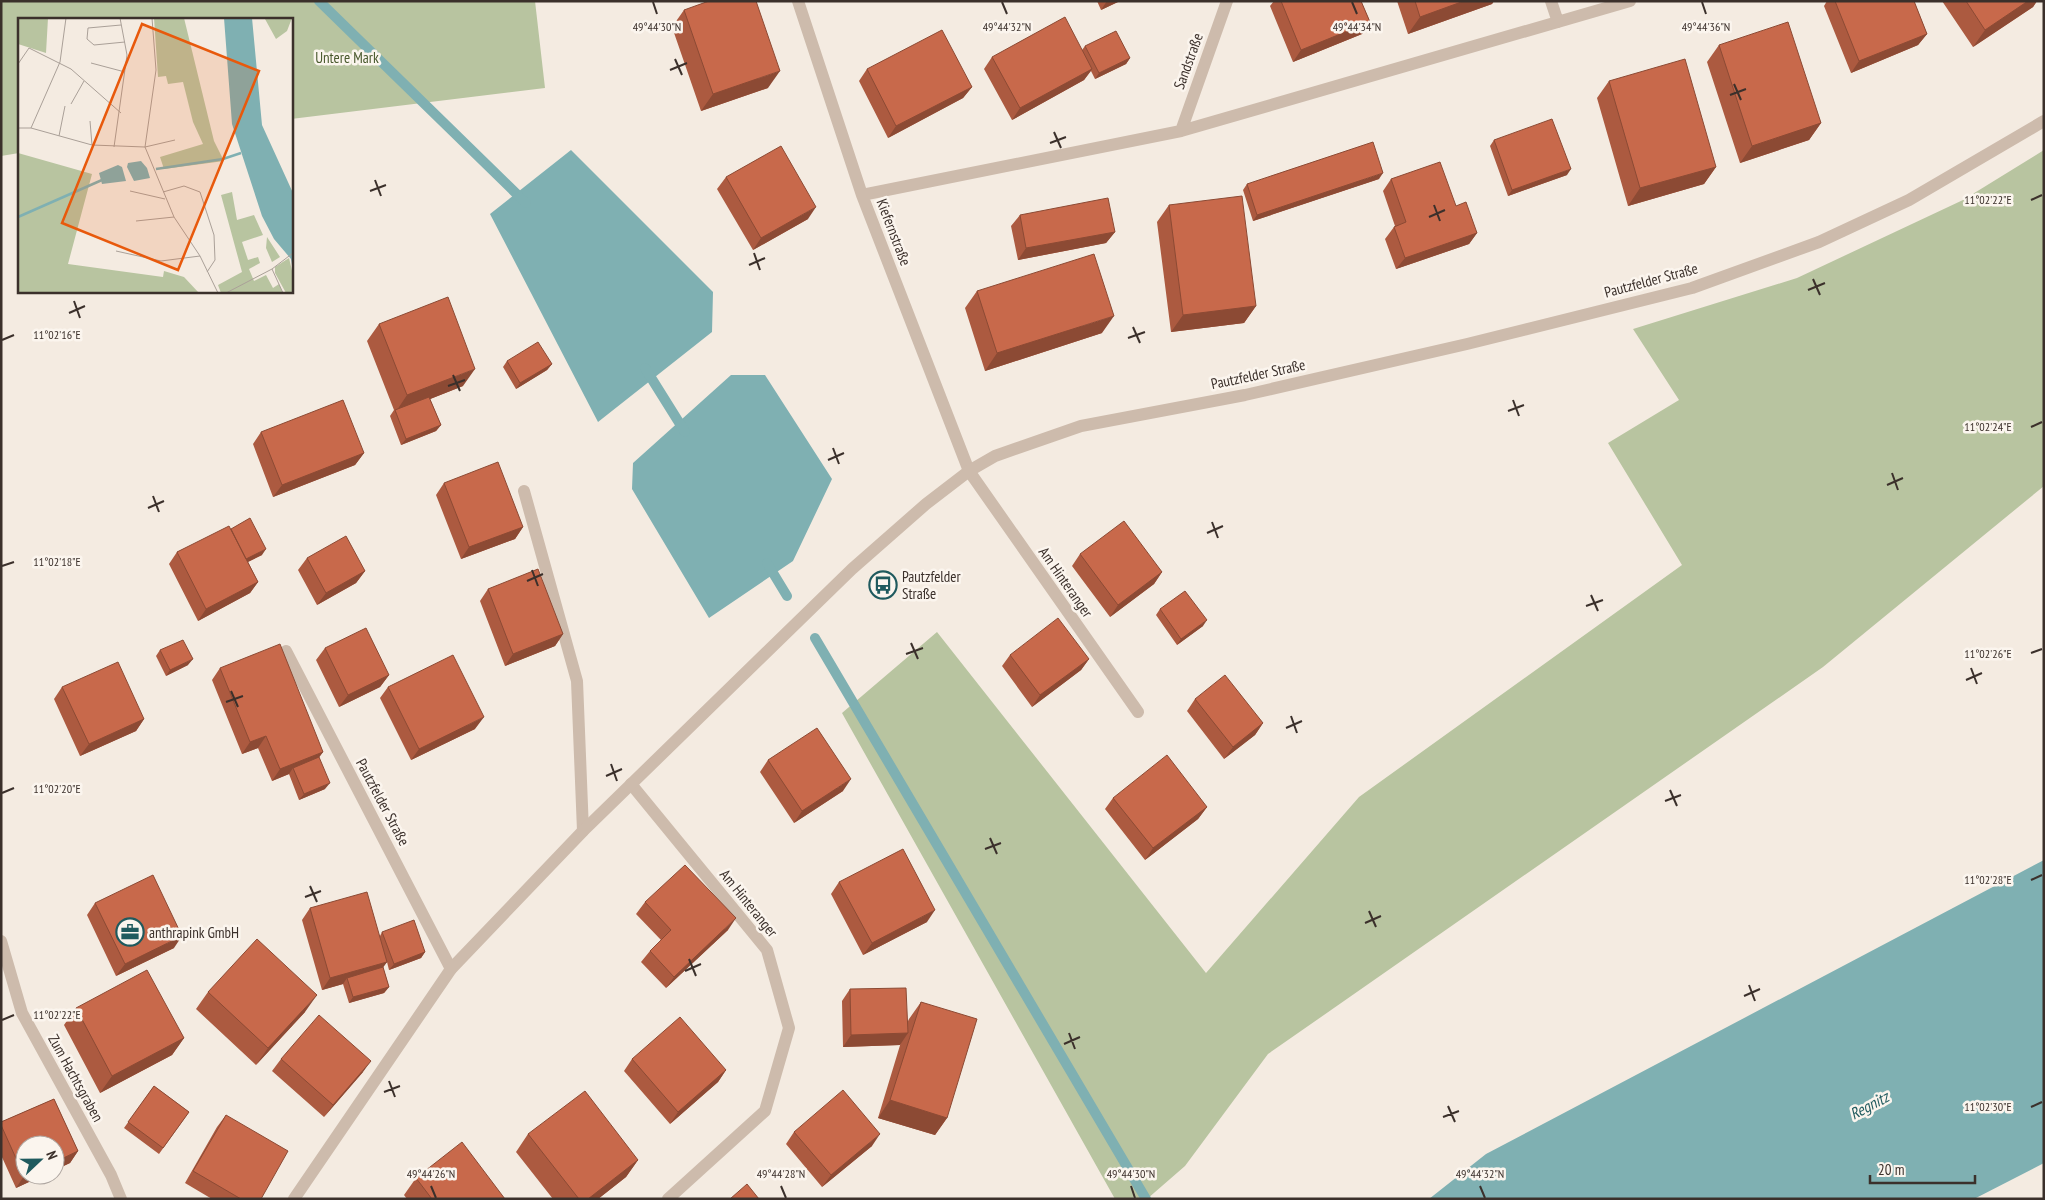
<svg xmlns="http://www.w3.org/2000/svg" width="2045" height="1200" font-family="'PT Sans Narrow',sans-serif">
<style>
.green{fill:#b8c4a0}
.water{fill:#7fb0b2}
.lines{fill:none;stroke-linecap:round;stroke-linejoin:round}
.stream{stroke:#7fb0b2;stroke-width:10}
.minor{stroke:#cdbbac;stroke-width:12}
.tertiary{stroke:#cdbbac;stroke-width:12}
.wall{fill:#ac5a40}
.shaded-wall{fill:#8c4a34}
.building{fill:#c8694b;stroke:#8c4a34}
.ticks{fill:none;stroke:#3b302b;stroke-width:2}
.labels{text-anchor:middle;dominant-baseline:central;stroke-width:5;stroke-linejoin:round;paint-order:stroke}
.park-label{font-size:15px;fill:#4a5a2e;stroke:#fbf5ee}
.street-label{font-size:15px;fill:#3b302b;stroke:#fbf5ee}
.poi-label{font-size:15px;fill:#3b302b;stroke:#fbf5ee;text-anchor:start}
.water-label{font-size:16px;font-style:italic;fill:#1f5a5e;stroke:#fbf5ee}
.inset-river{fill:none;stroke:#7fb0b2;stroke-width:2.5}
.inset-road{fill:none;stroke:#aaa098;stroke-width:1}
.view{fill:#e8590c;fill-opacity:0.15;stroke:#e8590c;stroke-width:2.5}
.inset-edge{fill:none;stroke:#3b302b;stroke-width:2.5}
.ticks-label{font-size:12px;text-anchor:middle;fill:#3b302b;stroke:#fbf5ee;stroke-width:5;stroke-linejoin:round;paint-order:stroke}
</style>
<rect width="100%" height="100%" fill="#f4ebe1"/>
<path class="green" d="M1,1H535L545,88L291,119V19H19V153L1,156Z
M2044,150V486L1823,667L1268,1054L1185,1166L1147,1199H1115L842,713L937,632L1206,973L1359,797L1682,565L1608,443L1679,400L1633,329L1797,278L1963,200Z"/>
<path class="water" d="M571,150L713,292L712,332L598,422L490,214Z
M731,375H765L832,479L793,561L709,618L632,489L633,463Z
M2044,860V1163L1974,1199H1429L1486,1154Z"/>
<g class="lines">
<path class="stream" d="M319,1L526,203
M645,368L685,432
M767,563L787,596
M815,638L1146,1199"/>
<path class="minor" d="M798,1L862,195L969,471L1138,712
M1551,1L1558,22
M1181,131L1227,1
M862,195L1181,131L1630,1
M524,491L577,681L583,831
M286,651L451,969
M631,784L767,950L789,1028L765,1111L668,1199
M1,941L22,1013L111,1175L121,1199"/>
<path class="tertiary" d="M294,1199L451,969L583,831L852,569L926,504L969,471L995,456L1081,426L1245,395L1467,344L1692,288L1819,242L1909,200L2044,121"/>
</g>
<path class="wall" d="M1097,1H1120L1101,10Z
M1274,1H1361L1370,22L1362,34L1293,62L1270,6Z
M1397,1H1494L1492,4L1408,34Z
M1827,1H1914L1927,34L1918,45L1851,73L1824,6Z
M1942,1H2037L2033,7L1973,47Z
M684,10L768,88L701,111L672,27Z
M1719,45L1821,123L1809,140L1740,163L1707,62Z
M1085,46L1130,58L1126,64L1095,79L1091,71L1084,80L1012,120L984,69L992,57L1082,50Z
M867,69L972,87L963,98L888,138L859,81Z
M1609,81L1716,167L1704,184L1628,206L1597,98Z
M1494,140L1567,175L1508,196L1490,146Z
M726,177L808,219L753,250L717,189Z
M1379,179L1253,221L1243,190L1247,184Z
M1391,179L1456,206L1477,233L1469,244L1396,269L1385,239L1394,227L1395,226L1383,191Z
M1169,205L1256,306L1244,323L1171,332L1157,222Z
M1020,215L1115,232L1106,243L1018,260L1011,226Z
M977,291L1102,333L985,371L965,308Z
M379,324L463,386L430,399L441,425L436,431L401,445L390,416L394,410L367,341Z
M507,361L552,364L547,370L516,389L503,367Z
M261,432L364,453L355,465L273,497L253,444Z
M444,483L523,527L515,539L461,559L436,495Z
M231,529L262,555L248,562L258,582L250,593L198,621L169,564L177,552Z
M1080,554L1162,572L1154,584L1110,617L1072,566Z
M307,558L365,571L356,583L317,605L298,570Z
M488,589L563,634L555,646L505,666L480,601Z
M1160,609L1203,626L1177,645L1156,615Z
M325,648L389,675L380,687L339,707L316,660Z
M160,650L188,665L166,676L156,656Z
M1010,655L1089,659L1081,670L1032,707L1002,666Z
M220,668L323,752L319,757L325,789L299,800L289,774L272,781L258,748L242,754L212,680Z
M62,687L144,719L136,731L80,756L54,699Z
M388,687L475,729L411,760L380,698Z
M1195,699L1263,723L1255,735L1224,759L1187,711Z
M768,760L843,791L794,823L760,772Z
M1113,798L1207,807L1198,819L1145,860L1105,809Z
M839,882L927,922L863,955L831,894Z
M645,902L728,930L666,988L641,962L650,951L661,940L636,914Z
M95,903L174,948L116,976L87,915Z
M310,908L380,936L382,932L425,952L421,958L389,970L387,962L383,967L389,987L384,993L349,1003L343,984L322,990L302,920Z
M850,989L907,1023L909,1019L921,1002L947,1118L935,1135L878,1118L901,1042L900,1045L843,1047L842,1001Z
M208,992L305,1012L256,1065L196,1009Z
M76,1008L184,1038L172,1055L100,1093L64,1025Z
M281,1059L363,1072L324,1117L272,1071Z
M632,1059L726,1070L718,1082L670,1124L624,1071Z
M154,1086L189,1112L159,1154L124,1128Z
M54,1099L78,1151L70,1163L55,1170V1145H25V1175H44L16,1188L1,1155V1122Z
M226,1115L261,1199H212L185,1183L217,1127Z
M794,1132L872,1146L822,1187L786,1144Z
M528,1134L638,1160L626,1177L598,1199H553L516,1152Z
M416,1178L505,1199H407L404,1195Z"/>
<path class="shaded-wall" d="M1107,1H1120L1101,10Z
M1464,1H1494L1492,4L1408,34L1420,17Z
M2028,1H2037L2033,7L1973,47L1985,30Z
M1370,22L1362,34L1293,62L1301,50Z
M1927,34L1918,45L1851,73L1859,61Z
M1130,58L1126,64L1095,79L1099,73Z
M1092,69L1084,80L1012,120L1020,108Z
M780,71L768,88L701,111L713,94Z
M972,87L963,98L888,138L896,126Z
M1821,123L1809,140L1740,163L1752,146Z
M1716,167L1704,184L1628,206L1640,188Z
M1571,169L1567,175L1508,196L1512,190Z
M1383,173L1379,179L1253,221L1257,215Z
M816,207L808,219L753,250L761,238Z
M1115,232L1106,243L1018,260L1026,248Z
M1477,233L1469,244L1396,269L1405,258Z
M1256,306L1244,323L1171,332L1183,315Z
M1114,316L1102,333L985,371L997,353Z
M552,364L547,370L516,389L520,383Z
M475,369L463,386L395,413L407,395Z
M441,425L436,431L401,445L406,439Z
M364,453L355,465L273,497L282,485Z
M523,527L515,539L461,559L469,547Z
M266,549L262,555L237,567L241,561Z
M365,571L356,583L317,605L326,593Z
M1162,572L1154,584L1110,617L1118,605Z
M258,582L250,593L198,621L206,609Z
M1207,620L1203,626L1177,645L1181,639Z
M563,634L555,646L505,666L513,654Z
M193,659L188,665L166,676L170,670Z
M1089,659L1081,670L1032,707L1040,695Z
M389,675L380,687L339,707L348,695Z
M484,717L475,729L411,760L419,749Z
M144,719L136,731L80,756L89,744Z
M1263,723L1255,735L1224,759L1233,747Z
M266,736L258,748L242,754L250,742Z
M323,752L315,763L293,768L289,774L272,781L280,769Z
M851,779L843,791L794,823L802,811Z
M330,783L325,789L299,800L304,794Z
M1207,807L1198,819L1145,860L1153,848Z
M935,910L927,922L863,955L872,943Z
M736,918L728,930L666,988L674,977Z
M182,936L174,948L116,976L125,964Z
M425,952L421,958L389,970L394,964Z
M387,962L379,973L347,978L343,984L322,990L330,978Z
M389,987L384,993L349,1003L353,997Z
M317,995L305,1012L256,1065L268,1048Z
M908,1033L900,1045L843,1047L851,1035Z
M184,1038L172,1055L100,1093L112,1076Z
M371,1061L363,1072L324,1117L333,1105Z
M726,1070L718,1082L670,1124L678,1112Z
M890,1100L947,1118L935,1135L878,1118Z
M880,1134L872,1146L822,1187L831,1175Z
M78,1151L70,1163L55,1170V1162Z
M638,1160L626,1177L598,1199H588Z
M26,1175H44L16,1188L24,1176Z"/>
<path class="building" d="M709,1H756L780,71L713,94L684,10Z
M1281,1H1361L1370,22L1301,50Z
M1415,1H1464L1420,17Z
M1835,1H1914L1927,34L1859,61Z
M1966,1H2028L1985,30Z
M1065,17L1092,69L1020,108L992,57Z
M1788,22L1821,123L1752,146L1719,45Z
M942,30L972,87L896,126L867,69Z
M1116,31L1130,58L1099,73L1085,46Z
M1685,59L1716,167L1640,188L1609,81Z
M1552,119L1571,169L1512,190L1494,140Z
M1373,142L1383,173L1257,215L1247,184Z
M781,146L816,207L761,238L726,177Z
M1440,162L1456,206L1466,202L1477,233L1405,258L1394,227L1406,222L1391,179Z
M1242,196L1256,306L1183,315L1169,205Z
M1108,198L1115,232L1026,248L1020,215Z
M1094,254L1114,316L997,353L977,291Z
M448,297L475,369L407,395L379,324Z
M538,342L552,364L520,383L507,361Z
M429,397L441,425L406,439L395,410Z
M343,400L364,453L282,485L261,432Z
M498,462L523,527L469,547L444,483Z
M250,518L266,549L246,559L231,529Z
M1124,521L1162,572L1118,605L1080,554Z
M229,526L258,582L206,609L177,552Z
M346,536L365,571L326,593L307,558Z
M538,569L563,634L513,654L488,589Z
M1185,591L1207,620L1181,639L1160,609Z
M1058,618L1089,659L1040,695L1010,655Z
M366,628L389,675L348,695L325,648Z
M183,640L193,659L170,670L160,650Z
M280,644L323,752L280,769L266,736L250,742L220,668Z
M453,655L484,717L419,749L388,687Z
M118,662L144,719L89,744L62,687Z
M1225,675L1263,723L1233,747L1195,699Z
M817,728L851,779L802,811L768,760Z
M1167,755L1207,807L1153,848L1113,798Z
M319,757L330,783L304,794L293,768Z
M903,849L935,910L872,943L839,882Z
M685,865L736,918L674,977L650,951L671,930L645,902Z
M153,875L182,936L125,964L95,903Z
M367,892L387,962L330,978L310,908Z
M414,920L425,952L394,964L382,932Z
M257,939L317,995L268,1048L208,992Z
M383,967L389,987L353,997L347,978Z
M147,970L184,1038L112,1076L76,1008Z
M906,988L908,1033L851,1035L850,989Z
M921,1002L977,1019L947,1118L890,1100Z
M319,1015L371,1061L333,1105L281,1059Z
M680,1017L726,1070L678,1112L632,1059Z
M154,1086L189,1112L163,1148L128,1122Z
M843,1090L880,1134L831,1175L794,1132Z
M585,1091L638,1160L588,1199H579L528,1134Z
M54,1099L78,1151L55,1162V1145H25V1175H26L24,1176L1,1125V1122Z
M226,1115L288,1151L261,1199H241L193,1171Z
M462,1142L505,1199H432L416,1178Z
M747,1184L759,1199H730Z"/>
<path class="ticks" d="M653,2L657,14M1002,2L1007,14M1352,2L1357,14M1702,2L1706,14M675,59L682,75M670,70L687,63M1734,84L1741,100M1730,95L1746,89M1054,132L1061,148M1050,143L1066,137M375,180L381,196M370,191L386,185M2031,200L2042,195M1434,205L1440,221M1429,217L1445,210M754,253L760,270M749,265L765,258M1813,279L1820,295M1808,290L1825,283M74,301L80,318M69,313L85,306M1133,327L1140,343M1128,338L1145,332M2,340L14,335M453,375L460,391M448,386L465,380M1513,400L1519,416M1508,411L1524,405M2031,427L2042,422M833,448L839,464M828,460L844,453M1892,473L1898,490M1887,485L1903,478M153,496L159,512M148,508L164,501M1212,522L1218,538M1207,533L1223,526M2,566L14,562M532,570L538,586M527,581L543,574M1591,595L1598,611M1586,606L1603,600M911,643L918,659M2031,653L2042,649M906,654L923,648M1971,668L1977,684M1966,680L1982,673M231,691L238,707M226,702L243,696M1291,716L1297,733M1286,728L1302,721M611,764L617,781M606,776L622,769M1670,790L1677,806M2,793L14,788M1665,801L1681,795M990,838L997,854M985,849L1001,843M2031,880L2042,875M310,886L317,902M305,897L321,891M1369,911L1376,927M1365,923L1381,916M689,959L696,976M685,971L701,964M1749,985L1755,1001M1744,996L1760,989M2,1020L14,1015M1069,1033L1075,1049M1064,1044L1080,1037M389,1081L395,1097M384,1092L400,1086M1448,1106L1455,1122M2031,1107L2042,1102M1443,1117L1459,1111M431,1186L436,1198M781,1186L786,1198M1131,1186L1135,1198M1480,1186L1485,1198"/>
<defs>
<g id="bus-ring" transform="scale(1.4375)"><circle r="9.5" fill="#fbf5ee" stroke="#1f5a5e" stroke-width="1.5"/><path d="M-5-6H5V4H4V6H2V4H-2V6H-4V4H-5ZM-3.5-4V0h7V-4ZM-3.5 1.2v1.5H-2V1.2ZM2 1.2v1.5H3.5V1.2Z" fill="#1f5a5e"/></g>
<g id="office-ring" transform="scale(1.4375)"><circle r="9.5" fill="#fbf5ee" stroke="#1f5a5e" stroke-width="1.5"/><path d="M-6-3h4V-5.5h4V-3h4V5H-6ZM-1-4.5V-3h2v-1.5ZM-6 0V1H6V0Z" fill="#1f5a5e"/></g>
</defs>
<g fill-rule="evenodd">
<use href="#bus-ring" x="883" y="585"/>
<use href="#office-ring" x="130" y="932"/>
</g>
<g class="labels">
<g class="park-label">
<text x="347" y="57">Untere Mark</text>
</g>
<g class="street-label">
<text transform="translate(1188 61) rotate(-70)">Sandstraße</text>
<text transform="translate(894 232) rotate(69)">Kiefernstraße</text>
<text transform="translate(1651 280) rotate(-15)">Pautzfelder Straße</text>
<text transform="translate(1258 374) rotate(-12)">Pautzfelder Straße</text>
<text transform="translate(1066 582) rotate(55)">Am Hinteranger</text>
<text transform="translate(383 802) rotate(62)">Pautzfelder Straße</text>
<text transform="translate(749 903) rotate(51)">Am Hinteranger</text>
<text transform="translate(76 1078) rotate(61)">Zum Hachtsgraben</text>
</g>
<g class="poi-label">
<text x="902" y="576">Pautzfelder<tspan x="902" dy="17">Straße</tspan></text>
<text x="149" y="932">anthrapink GmbH</text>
</g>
<g class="water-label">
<text transform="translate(1869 1105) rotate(-28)">Regnitz</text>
</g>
</g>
<g transform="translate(18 18)">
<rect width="275" height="275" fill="#f4ebe1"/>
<path d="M0,0H30L28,35L0,26ZM136,0H166L196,123L206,143L146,151L142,139L185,126L175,104L165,64L150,66L148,58L140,59ZM274,0L269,13L258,21L247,1ZM0,135L74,156L50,246L145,259L146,253L166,259L181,275H0ZM214,174L219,202L236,197L245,217L224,224L230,242L240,239L242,245L231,251L236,263L248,257L255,270L261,266L265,275H203L200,267L224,254L203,177ZM249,219L262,239L254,244L248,230ZM271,240L275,257V275H268L257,255V249Z" fill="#b8c4a0"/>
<path d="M206,0H234L244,107L275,175V253L273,241L256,221L244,198L214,106ZM123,143L129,150L132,160L116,163L109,149L110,145ZM100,147L104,149L108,163L84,166L81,155Z" fill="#7fb0b2"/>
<path class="inset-river" d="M138,151L205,141L223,135M0,199L84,162"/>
<path class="inset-road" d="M134,0L138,52L127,129L156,199L182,238L200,275M103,7L70,10L69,21L76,27L107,24M73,45L107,54M0,46L11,30L53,51L103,95M53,86L66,63M72,103L74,127M0,110H13L74,127L127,129L157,122M13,110L42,44L48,0M41,118L47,88M96,129L109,37L102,0M112,173L147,181M145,174L166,168L182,174L196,217L197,242L189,254M118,203L156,199M98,233L143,243L182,238M254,251L265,275M208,275L254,251L275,235"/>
<path class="view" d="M124,6L241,53L160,252L44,205Z"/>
<rect width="275" height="275" class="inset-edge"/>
</g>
<g class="ticks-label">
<text x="657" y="31">49°44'30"N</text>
<text x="1007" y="31">49°44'32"N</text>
<text x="1357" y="31">49°44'34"N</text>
<text x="1706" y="31">49°44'36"N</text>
<text x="1988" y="204">11°02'22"E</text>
<text x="57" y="339">11°02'16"E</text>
<text x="1988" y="431">11°02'24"E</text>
<text x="57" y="566">11°02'18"E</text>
<text x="1988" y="658">11°02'26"E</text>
<text x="57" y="793">11°02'20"E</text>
<text x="1988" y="884">11°02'28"E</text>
<text x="57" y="1019">11°02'22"E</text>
<text x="1988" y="1111">11°02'30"E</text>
<text x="431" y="1178">49°44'26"N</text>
<text x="781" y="1178">49°44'28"N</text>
<text x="1131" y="1178">49°44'30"N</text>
<text x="1480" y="1178">49°44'32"N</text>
</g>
<rect width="2045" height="1200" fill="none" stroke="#3b302b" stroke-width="5"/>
<g transform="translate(40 1160) rotate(68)"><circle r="24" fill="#fbf5ee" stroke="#aea6a0"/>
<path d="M0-4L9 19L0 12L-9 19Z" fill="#1f5a5e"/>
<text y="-8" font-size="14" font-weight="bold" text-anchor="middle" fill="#3b302b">N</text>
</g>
<path d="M1870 1175v8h105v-8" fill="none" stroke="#3b302b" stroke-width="2.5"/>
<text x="1878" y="1175" font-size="15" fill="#3b302b" stroke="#fbf5ee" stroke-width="4" paint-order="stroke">20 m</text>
</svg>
